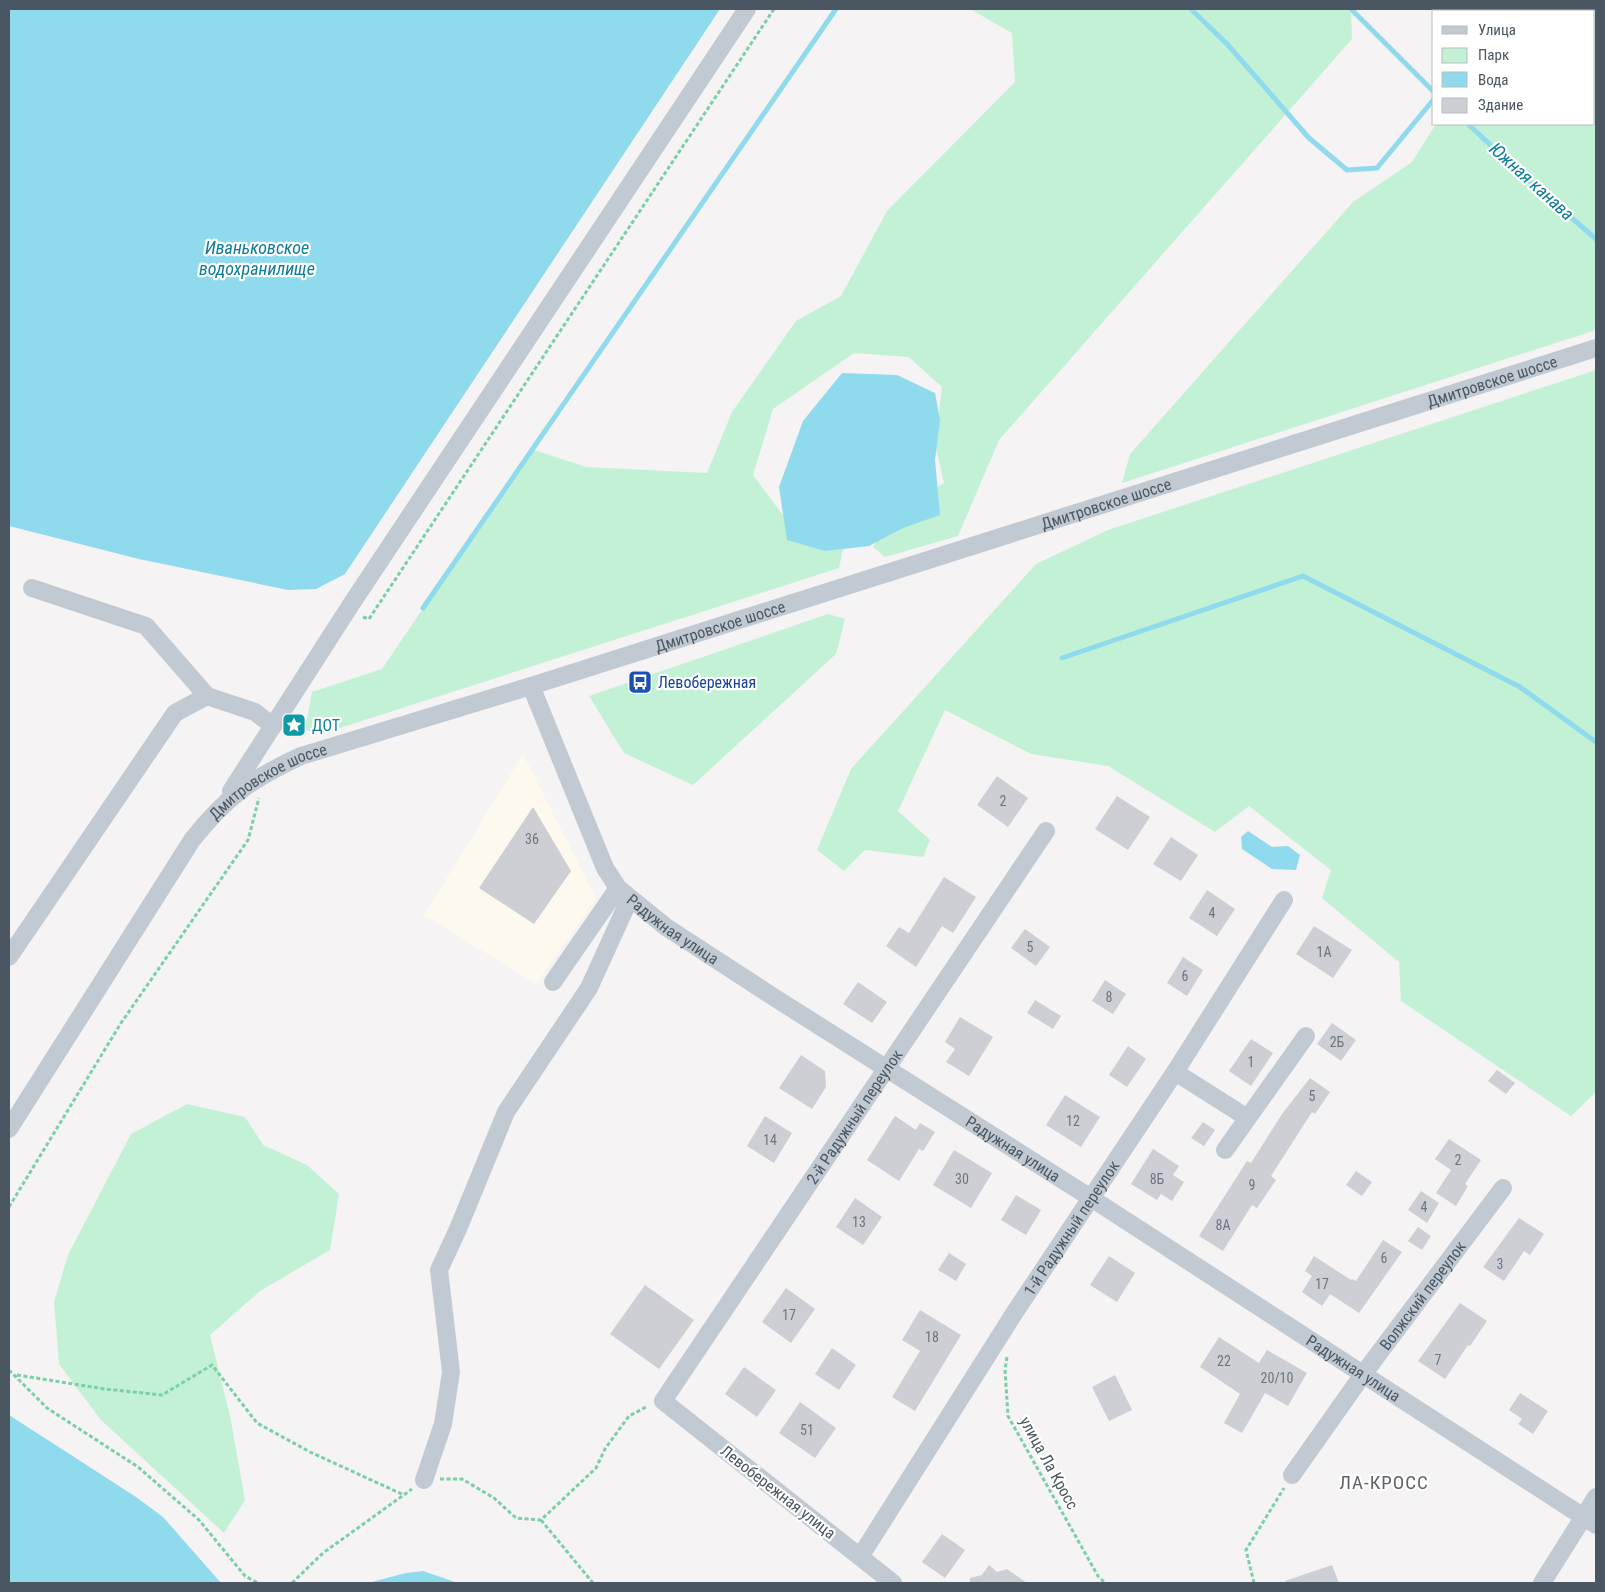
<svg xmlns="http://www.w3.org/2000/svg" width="1605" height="1592" font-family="'Roboto Condensed',sans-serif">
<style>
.commercial{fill:#fdf9ef}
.green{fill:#c3f1d5}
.water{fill:#90daee}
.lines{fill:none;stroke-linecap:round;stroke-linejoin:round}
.stream{stroke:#90daee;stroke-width:5}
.building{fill:#cdcfd5}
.path{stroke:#7ad0a6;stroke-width:3;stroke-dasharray:4 2.5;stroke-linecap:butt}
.minor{stroke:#c1cad2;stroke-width:18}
.labels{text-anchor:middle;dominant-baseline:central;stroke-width:4.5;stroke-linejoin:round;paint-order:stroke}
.number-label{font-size:14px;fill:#6b747e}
.street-label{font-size:16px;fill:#4a5661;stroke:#fff}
.transit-label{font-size:16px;fill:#164399;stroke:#fff;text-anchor:start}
.culture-label{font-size:16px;fill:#0d838f;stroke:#fff;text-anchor:start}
.water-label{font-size:18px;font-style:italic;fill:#0c7c9b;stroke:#fff}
.quarter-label{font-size:19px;letter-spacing:1px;fill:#5f6368;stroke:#fff}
</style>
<rect width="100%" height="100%" fill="#f5f3f3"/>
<path class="commercial" d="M523,754L596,899L536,984L424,915Z"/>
<path class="green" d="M970,9H1354L1351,12L1352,39L999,440L958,536L885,557L873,547L894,514L944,483L935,444L942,387L909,357L854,353L773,409L753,475L805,545L844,544L839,568L324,733L305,730L312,692L382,669L531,449L586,467L707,473L732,412L796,321L841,296L887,211L1015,82L1012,33Z
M1511,9H1596V330L1122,483L1130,454L1353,202L1412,162L1436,124H1594V11H1509Z
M1596,370V1092L1571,1116L1401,1001L1399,962L1322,898L1331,870L1249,806L1215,832L1108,766L1031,754L945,710L898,811L930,840L923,857L865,850L844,871L817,850L851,769L1036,564L1108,530Z
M828,614L845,619L836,654L693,785L624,753L589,696Z
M187,1104L245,1117L263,1145L307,1165L339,1194L330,1250L260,1291L210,1335L230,1416L245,1500L224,1533L101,1420L59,1364L54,1302L68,1255L131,1134Z"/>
<path class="water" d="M9,9H720L345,574L316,589L288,590L139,559L9,526Z
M842,373L897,375L935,393L940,420L935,460L940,515L903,528L869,546L825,551L787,540L779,487L803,421Z
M1248,831L1272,847L1288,846L1300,855L1296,870L1272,869L1242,849L1241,837Z
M9,1415L136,1497L163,1517L221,1583H9Z
M423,1571L458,1583H368L406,1573Z"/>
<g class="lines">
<path class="stream" d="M1191,9L1228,45L1309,138L1347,170L1377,168L1434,99
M1351,9L1434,92
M1468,124L1528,180L1596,239
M423,608L836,9
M1062,658L1303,576L1520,687L1596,742"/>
</g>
<path class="building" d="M997,776L1028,798L1008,827L977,805Z
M1117,796L1150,817L1128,850L1095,829Z
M533,807L571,871L534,924L479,888Z
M1171,837L1198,855L1181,881L1153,864Z
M944,877L976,897L953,933L942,926L916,967L886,946L899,927L909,933Z
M1207,890L1235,909L1217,936L1189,918Z
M1314,926L1352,950L1333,978L1296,954Z
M1025,929L1050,947L1036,966L1011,948Z
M1183,957L1203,970L1187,996L1167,983Z
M1105,980L1126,994L1113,1014L1092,1001Z
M858,982L887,1002L872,1023L843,1004Z
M1035,1000L1061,1016L1053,1029L1027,1013Z
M960,1017L993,1037L969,1076L946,1062L955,1049L945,1042Z
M1332,1023L1356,1040L1341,1061L1317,1044Z
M1251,1039L1273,1053L1251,1086L1229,1071Z
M1128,1046L1146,1059L1127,1087L1109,1075Z
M801,1055L825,1071L826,1087L812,1109L779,1088Z
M1497,1070L1515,1083L1506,1094L1488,1081Z
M1310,1078L1330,1092L1315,1114L1312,1112L1271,1176L1276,1180L1257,1208L1252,1205L1223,1251L1199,1236L1247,1161L1251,1163L1282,1114Z
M1065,1095L1100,1117L1081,1147L1046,1125Z
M765,1116L792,1133L774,1163L747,1146Z
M895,1116L916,1130L920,1123L935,1132L923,1151L919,1149L899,1181L867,1160Z
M1203,1122L1215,1130L1204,1146L1191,1138Z
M1449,1139L1481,1160L1465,1184L1468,1186L1456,1206L1436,1193L1451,1170L1435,1159Z
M1153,1149L1179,1166L1173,1175L1184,1182L1172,1201L1161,1194L1157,1200L1131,1184Z
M954,1150L992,1173L971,1208L933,1185Z
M1356,1171L1372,1182L1362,1196L1346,1185Z
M1421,1191L1439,1203L1427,1223L1408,1210Z
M1016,1195L1041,1210L1026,1235L1001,1220Z
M855,1198L882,1217L863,1245L836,1227Z
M1519,1218L1544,1234L1530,1255L1524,1251L1504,1281L1483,1267Z
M1418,1227L1431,1236L1422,1250L1408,1241Z
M1383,1240L1402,1252L1359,1313L1330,1294L1322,1306L1302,1292L1312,1276L1305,1271L1314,1256L1351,1280L1352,1279L1356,1281Z
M949,1253L966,1264L956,1281L938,1270Z
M1109,1256L1135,1273L1117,1302L1090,1285Z
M645,1285L694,1320L659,1369L610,1334Z
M786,1288L815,1309L791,1343L762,1322Z
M1460,1303L1487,1321L1470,1346L1468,1345L1445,1379L1418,1361Z
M920,1310L961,1335L915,1411L892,1397L920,1351L902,1340Z
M1219,1337L1259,1363L1267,1350L1307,1373L1288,1406L1265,1393L1242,1433L1224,1423L1240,1394L1200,1367Z
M832,1348L856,1365L839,1390L815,1374Z
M744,1367L776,1390L757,1417L725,1394Z
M1115,1375L1132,1410L1109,1421L1092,1387Z
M1520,1393L1548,1411L1533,1434L1518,1424L1522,1419L1509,1410Z
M800,1402L836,1428L815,1458L779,1433Z
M942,1534L965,1550L945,1578L922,1562Z
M989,1565L997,1572L1007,1569L1027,1583H970V1578L982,1575Z
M1332,1565L1339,1583H1285V1581Z"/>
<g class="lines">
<path class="path" d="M363,617L369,619L774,9
M9,1207L121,1023L248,840L259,798
M1007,1357L1005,1369L1008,1416L1098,1576L1105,1583
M9,1370L47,1408L138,1467L199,1520L245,1576L258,1583
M17,1375L105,1389L162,1395L212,1365L257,1423L310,1452L404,1495
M440,1479H462L494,1498L516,1518L541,1520L596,1468L605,1449L629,1416L648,1406
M541,1520L593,1583
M292,1583L323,1553L412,1489
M1254,1583L1246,1550L1284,1488"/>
<g class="minor">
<path d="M32,588L146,626L207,696"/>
<path id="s1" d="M531,686L605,868L618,888L666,927L772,996L1091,1198L1596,1525"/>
<path d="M231,791L352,603L747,9"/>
<path d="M9,957L175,713L207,696L255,712L273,726"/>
<path d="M553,982L618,888"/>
<path d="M1175,1072L1246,1117"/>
<path id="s2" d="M9,1129L192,840C226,797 251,779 301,756L531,686L1596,348"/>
<path d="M1225,1150L1306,1036"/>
<path id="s3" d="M1292,1475L1364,1373L1503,1188"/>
<path d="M424,1480L443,1424L451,1372L439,1270L458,1229L506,1112L589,988L630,898"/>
<path id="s4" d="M860,1557L1013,1315L1175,1072L1284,900"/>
<path id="s5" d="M893,1583L663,1401L1046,831"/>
<path d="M1542,1583L1596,1497"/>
</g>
</g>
<defs>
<g id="bus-square" transform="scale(1.25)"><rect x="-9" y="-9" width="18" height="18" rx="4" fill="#1a4fb4" stroke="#fff"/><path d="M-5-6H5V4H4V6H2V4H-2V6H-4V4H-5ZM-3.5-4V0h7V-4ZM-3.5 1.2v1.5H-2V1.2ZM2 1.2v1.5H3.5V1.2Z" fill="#fff"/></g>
<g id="sight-square" transform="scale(1.25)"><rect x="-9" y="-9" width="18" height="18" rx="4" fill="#0f9aa8" stroke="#fff"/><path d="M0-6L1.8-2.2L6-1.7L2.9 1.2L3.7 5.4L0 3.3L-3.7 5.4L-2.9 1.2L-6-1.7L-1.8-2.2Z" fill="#fff"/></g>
</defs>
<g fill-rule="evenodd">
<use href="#bus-square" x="640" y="682"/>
<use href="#sight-square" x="294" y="725"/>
</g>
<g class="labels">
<g class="number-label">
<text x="1003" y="801">2</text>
<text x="532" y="839">36</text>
<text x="1212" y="913">4</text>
<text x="1030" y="947">5</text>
<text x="1324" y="952">1А</text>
<text x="1185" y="976">6</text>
<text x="1109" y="997">8</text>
<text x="1337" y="1042">2Б</text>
<text x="1251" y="1062">1</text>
<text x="1312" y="1096">5</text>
<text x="1073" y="1121">12</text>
<text x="770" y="1140">14</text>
<text x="1458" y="1160">2</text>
<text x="962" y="1179">30</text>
<text x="1157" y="1179">8Б</text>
<text x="1252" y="1185">9</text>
<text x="1424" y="1207">4</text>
<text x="859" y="1222">13</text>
<text x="1223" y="1225">8А</text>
<text x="1384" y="1258">6</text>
<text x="1500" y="1264">3</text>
<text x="1322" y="1284">17</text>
<text x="789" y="1315">17</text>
<text x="932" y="1337">18</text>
<text x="1438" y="1360">7</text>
<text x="1224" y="1361">22</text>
<text x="1277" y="1378">20/10</text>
<text x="807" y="1430">51</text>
</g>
<g class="street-label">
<text stroke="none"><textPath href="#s2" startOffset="1730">Дмитровское шоссе</textPath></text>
<text stroke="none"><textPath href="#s2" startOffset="1325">Дмитровское шоссе</textPath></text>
<text stroke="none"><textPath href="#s2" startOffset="920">Дмитровское шоссе</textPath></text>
<text stroke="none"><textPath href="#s2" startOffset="440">Дмитровское шоссе</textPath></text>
<text stroke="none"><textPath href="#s1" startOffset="289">Радужная улица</textPath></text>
<text stroke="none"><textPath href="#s5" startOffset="636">2-й Радужный переулок</textPath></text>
<text stroke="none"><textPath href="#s1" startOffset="694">Радужная улица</textPath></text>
<text stroke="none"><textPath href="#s4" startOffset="391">1-й Радужный переулок</textPath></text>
<text stroke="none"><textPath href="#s3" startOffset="222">Волжский переулок</textPath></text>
<text stroke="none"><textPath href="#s1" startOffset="1099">Радужная улица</textPath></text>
<text transform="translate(1049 1463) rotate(61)">улица Ла Кросс</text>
<text transform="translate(778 1492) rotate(38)">Левобережная улица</text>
</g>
<g class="transit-label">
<text x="658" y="682">Левобережная</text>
</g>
<g class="culture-label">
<text x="312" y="725">ДОТ</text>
</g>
<g class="water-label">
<text transform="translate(1532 181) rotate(42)">Южная канава</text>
<text x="257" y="247">Иваньковское<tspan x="257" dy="21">водохранилище</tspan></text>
</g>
<g class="quarter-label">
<text x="1384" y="1482">ЛА-КРОСС</text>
</g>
</g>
<rect width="1605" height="1592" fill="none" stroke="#4a5661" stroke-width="20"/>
<rect x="1432" y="10" width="162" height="115" fill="#ffffff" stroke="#b7bbc0"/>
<rect x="1442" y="26" width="25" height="8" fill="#c1cad2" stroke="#b7bbc0"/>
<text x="1478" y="35" font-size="15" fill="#4a5661">Улица</text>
<rect x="1442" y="48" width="25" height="15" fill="#c3f1d5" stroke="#b7bbc0"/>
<text x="1478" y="60" font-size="15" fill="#4a5661">Парк</text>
<rect x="1442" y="72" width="25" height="15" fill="#90daee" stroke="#b7bbc0"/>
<text x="1478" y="85" font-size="15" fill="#4a5661">Вода</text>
<rect x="1442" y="98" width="25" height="15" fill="#cdcfd5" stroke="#b7bbc0"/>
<text x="1478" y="110" font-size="15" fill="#4a5661">Здание</text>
</svg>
